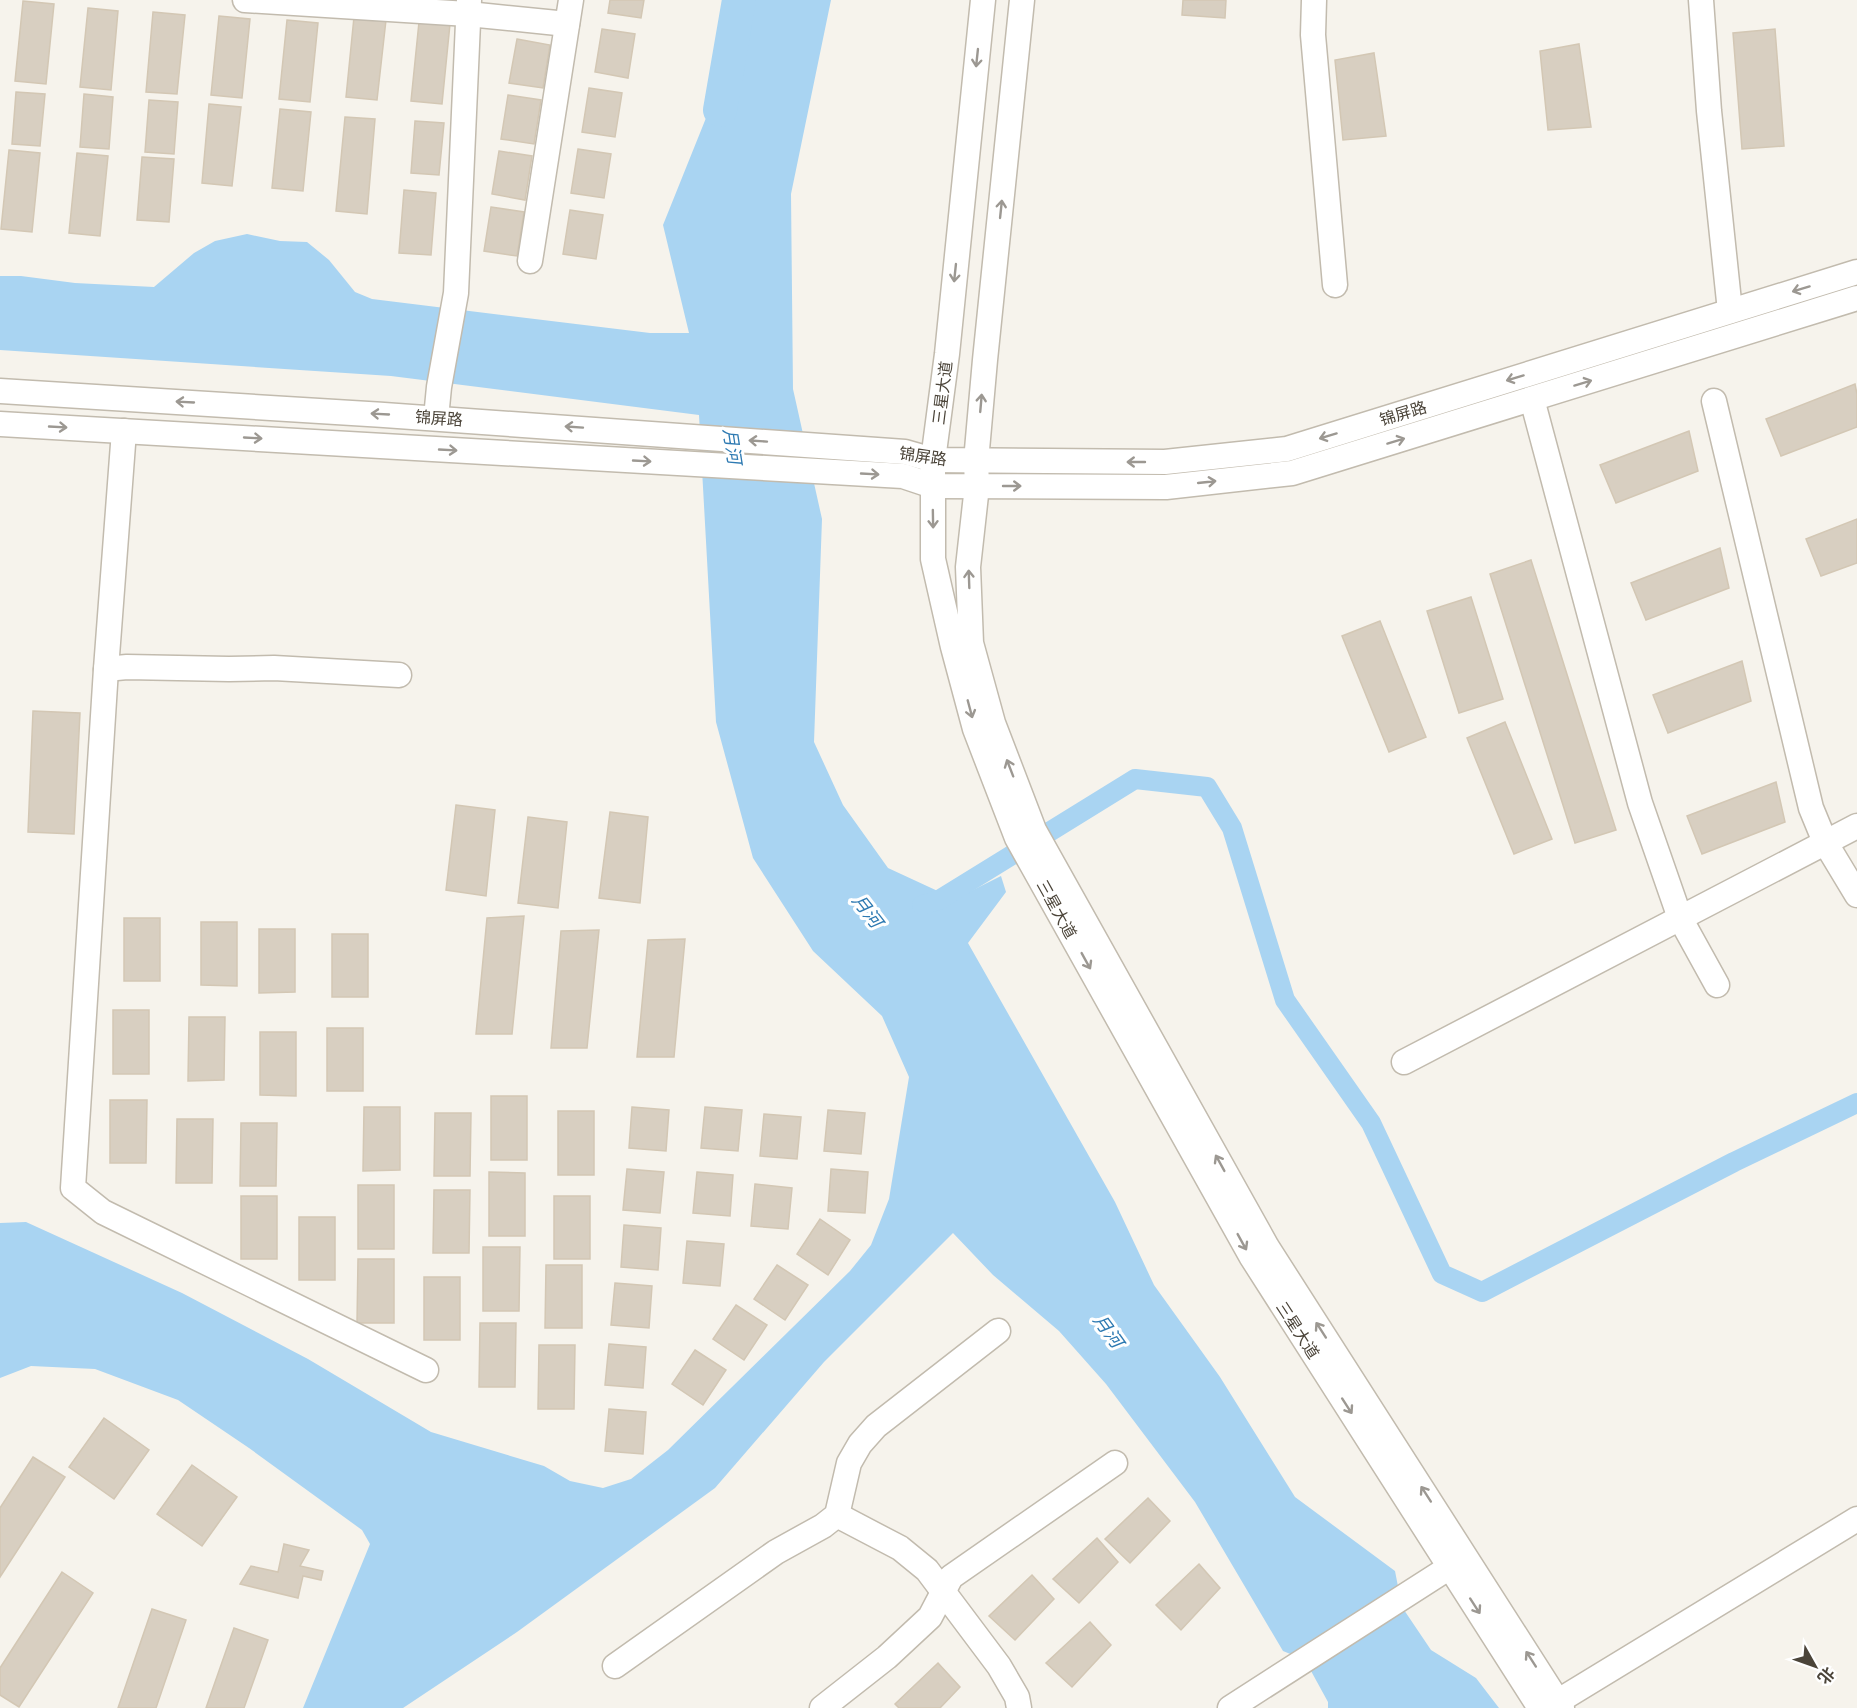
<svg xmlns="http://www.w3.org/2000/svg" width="1857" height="1708" viewBox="0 0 1857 1708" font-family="Signika,'Noto Sans SC',sans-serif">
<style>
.water{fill:#a9d4f2}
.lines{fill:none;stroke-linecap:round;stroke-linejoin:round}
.canal{stroke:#a9d4f2;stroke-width:20}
.river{stroke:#a9d4f2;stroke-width:34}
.building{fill:#d8cfc1;stroke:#d3c7b4;stroke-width:1.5}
.minor-casing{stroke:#c2bbae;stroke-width:27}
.minor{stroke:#fff;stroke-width:24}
.oneway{stroke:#9c9892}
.labels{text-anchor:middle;stroke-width:6;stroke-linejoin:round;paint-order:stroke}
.street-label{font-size:16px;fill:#4b4439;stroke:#fff}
.water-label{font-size:18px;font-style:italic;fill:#2e7ab2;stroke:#fff}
</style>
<rect width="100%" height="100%" fill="#f6f3ec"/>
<polygon class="water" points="731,0 831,0 791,194 793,389 822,519 814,742 843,805 888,868 955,899 1001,876 1006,892 968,943 1115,1202 1154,1285 1220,1377 1295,1497 1395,1571 1402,1607 1431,1650 1476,1678 1499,1708 1328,1708 1328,1702 1305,1660 1283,1651 1195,1502 1106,1384 1059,1331 993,1275 953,1233 824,1362 715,1488 517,1632 403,1708 303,1708 370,1544 362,1530 249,1448 178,1400 95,1369 31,1366 0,1378 0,1223 26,1222 182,1293 308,1359 431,1432 544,1466 570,1481 603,1488 631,1479 668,1450 850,1271 871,1245 889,1199 909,1077 882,1016 813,951 753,858 716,722 699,415 391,376 0,350 0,276 21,276 75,283 154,287 194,253 215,241 247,234 280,241 307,242 329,260 355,292 372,299 650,333 689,333 663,225 747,16"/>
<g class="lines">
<polyline class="canal" points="922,905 939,900 1135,779 1207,787 1232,828 1285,1000 1371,1123 1442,1274 1482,1292 1734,1162 1857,1103"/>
<polyline class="river" points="720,110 739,0"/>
</g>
<g class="building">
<polygon points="610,0 644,0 641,18 608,13"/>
<polygon points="1183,0 1226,0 1225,18 1182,15"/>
<polygon points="23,1 54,4 46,84 15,81"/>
<polygon points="88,8 118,11 111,90 80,87"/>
<polygon points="153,12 185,15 177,94 146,92"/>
<polygon points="219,16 250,19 242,98 211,95"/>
<polygon points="354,17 386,20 377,100 346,97"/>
<polygon points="287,20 318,23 310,102 279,99"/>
<polygon points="419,22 450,24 442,104 411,101"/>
<polygon points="602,29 635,34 628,78 595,72"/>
<polygon points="1775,29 1784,146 1742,149 1733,33"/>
<polygon points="517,39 550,45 543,88 509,83"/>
<polygon points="1579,44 1591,127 1548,130 1540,51"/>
<polygon points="1374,53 1386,136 1343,140 1335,60"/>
<polygon points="589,88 622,93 615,137 582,132"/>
<polygon points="16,92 45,94 40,146 12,144"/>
<polygon points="84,94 113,97 109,149 80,147"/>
<polygon points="508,95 541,100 534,144 501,139"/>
<polygon points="149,100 178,102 174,154 145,152"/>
<polygon points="209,104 241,107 232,186 202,183"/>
<polygon points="280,109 311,112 303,191 272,188"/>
<polygon points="345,117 375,119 367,214 336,211"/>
<polygon points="415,121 444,123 439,175 411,173"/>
<polygon points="578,149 611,154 604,198 571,193"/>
<polygon points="9,150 40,153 32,232 1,229"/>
<polygon points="499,151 532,156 525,200 492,194"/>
<polygon points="77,153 108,156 100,236 69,233"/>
<polygon points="142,157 174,159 169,222 137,220"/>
<polygon points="404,190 436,193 431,255 399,253"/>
<polygon points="491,207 524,212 517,256 484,251"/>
<polygon points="570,210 603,215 596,259 563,254"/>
<polygon points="1855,384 1857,394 1857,427 1781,456 1766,419"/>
<polygon points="1689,431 1698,471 1616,503 1600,465"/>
<polygon points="1857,519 1857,563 1821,576 1806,539"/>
<polygon points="1720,548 1729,588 1646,620 1631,583"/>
<polygon points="1531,560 1616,830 1575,843 1490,574"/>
<polygon points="1471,597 1503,699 1459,713 1427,611"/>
<polygon points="1380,621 1426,737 1389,752 1342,636"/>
<polygon points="1742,661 1751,701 1668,733 1653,695"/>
<polygon points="33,711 80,713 74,834 28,832"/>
<polygon points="1505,722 1552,839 1514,854 1467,738"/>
<polygon points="1776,782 1785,822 1702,854 1687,816"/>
<polygon points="456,805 495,810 486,896 446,890"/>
<polygon points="610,812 648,817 640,903 599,898"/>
<polygon points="528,817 567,822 558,908 518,903"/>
<polygon points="524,916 512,1034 476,1034 487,918"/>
<rect x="124" y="918" width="36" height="63"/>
<polygon points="201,922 237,922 237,986 201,985"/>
<polygon points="259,929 295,929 295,992 259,993"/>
<polygon points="599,930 587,1048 551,1048 561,931"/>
<rect x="332" y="934" width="36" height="63"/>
<polygon points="685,939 674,1057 637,1057 648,940"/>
<rect x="113" y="1010" width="36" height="64"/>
<polygon points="189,1017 225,1017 224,1080 188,1081"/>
<rect x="327" y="1028" width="36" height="63"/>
<polygon points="260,1032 296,1032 296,1096 260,1095"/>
<rect x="491" y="1096" width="36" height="64"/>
<polygon points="110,1100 147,1100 146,1163 110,1163"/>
<polygon points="364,1107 400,1107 400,1170 363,1171"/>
<polygon points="632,1107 669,1110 666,1151 629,1148"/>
<polygon points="705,1107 742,1110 738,1151 701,1148"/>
<polygon points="828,1110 865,1113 861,1154 824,1151"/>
<rect x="558" y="1111" width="36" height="64"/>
<polygon points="435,1113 471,1113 470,1176 434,1176"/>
<polygon points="764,1114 801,1117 797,1159 760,1156"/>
<polygon points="177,1119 213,1119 212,1183 176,1183"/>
<polygon points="241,1123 277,1123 276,1186 240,1186"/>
<polygon points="627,1169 664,1172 660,1213 623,1210"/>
<polygon points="831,1169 868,1172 865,1213 828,1211"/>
<polygon points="489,1172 525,1173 525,1236 489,1236"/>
<polygon points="697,1172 733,1175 730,1216 693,1213"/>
<polygon points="755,1184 792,1188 788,1229 751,1226"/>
<rect x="358" y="1185" width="36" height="64"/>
<polygon points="434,1190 470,1190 469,1253 433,1253"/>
<rect x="241" y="1196" width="36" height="63"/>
<rect x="554" y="1196" width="36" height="63"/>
<rect x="299" y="1217" width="36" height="63"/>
<polygon points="820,1219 850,1240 828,1275 797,1254"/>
<polygon points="624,1225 661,1228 658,1270 621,1267"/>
<polygon points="687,1241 724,1244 720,1286 683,1283"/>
<polygon points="483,1247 520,1247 519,1311 483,1311"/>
<polygon points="358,1259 394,1259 394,1323 357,1323"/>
<polygon points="546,1265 582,1265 582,1328 545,1328"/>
<polygon points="777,1265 808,1285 785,1320 754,1299"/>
<rect x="424" y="1277" width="36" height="63"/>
<polygon points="615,1283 652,1286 649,1328 611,1325"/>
<polygon points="736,1305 767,1325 744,1360 713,1339"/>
<polygon points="480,1323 516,1323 515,1387 479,1387"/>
<polygon points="609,1344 646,1347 643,1388 605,1385"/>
<polygon points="539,1345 575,1345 574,1409 538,1409"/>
<polygon points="695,1350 726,1370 703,1405 672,1384"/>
<polygon points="609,1409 646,1412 643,1454 605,1451"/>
<polygon points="104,1418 149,1450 114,1499 69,1467"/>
<polygon points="33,1457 65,1477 0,1577 0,1508"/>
<polygon points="192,1465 237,1497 202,1546 157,1514"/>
<polygon points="1148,1498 1170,1521 1130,1563 1105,1539"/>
<polygon points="1097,1538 1118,1562 1079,1603 1053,1579"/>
<polygon points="284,1544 309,1550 300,1566 323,1571 321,1580 303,1576 298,1598 240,1584 251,1566 278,1572"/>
<polygon points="1199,1564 1220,1588 1181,1630 1156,1605"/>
<polygon points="62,1572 93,1593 19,1707 0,1695 0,1668"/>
<polygon points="1032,1575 1054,1599 1015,1640 989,1616"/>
<polygon points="152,1609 186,1620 156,1708 118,1708"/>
<polygon points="1090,1622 1111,1645 1072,1687 1046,1663"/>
<polygon points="234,1628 268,1640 244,1708 206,1708"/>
<polygon points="938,1663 960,1687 940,1708 899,1708 895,1704"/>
</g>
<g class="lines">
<g class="minor-casing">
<g id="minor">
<polyline points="245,0 468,14 567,24"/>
<polyline points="983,0 947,354 933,460 933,559 953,647 975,729 1017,838 1251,1256 1540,1708"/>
<polyline points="1022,0 985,360 976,461 977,486 968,567 971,643 993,723 1034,830 1267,1247 1562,1708"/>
<polyline points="1314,0 1313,35 1335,285"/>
<polyline points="1701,0 1709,111 1730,311"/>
<polyline points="530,261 571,0"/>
<path d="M0,391C302,409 603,429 905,452L933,460L1165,462L1287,449L1857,272"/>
<polyline points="1532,399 1640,803 1680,918 1717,985"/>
<polyline points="1714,401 1811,808 1825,842 1857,895"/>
<polyline points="436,418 439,387 456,293 469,0"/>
<polyline points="0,424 903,476 933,486 1166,487 1292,473 1857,298"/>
<polyline points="124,431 106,669 73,1188 103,1212 426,1370"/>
<polyline points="106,669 127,667 229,669 274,668 399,675"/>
<polyline points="1404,1062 1857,826"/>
<polyline points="837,1515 900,1548 927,1570 999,1666 1017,1697 1019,1708"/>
<polyline points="615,1666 776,1552 823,1526 837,1515 849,1463 860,1444 876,1426 998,1331"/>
<polyline points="822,1708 887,1657 930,1617 951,1577 1115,1463"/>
<polyline points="1230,1708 1464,1558"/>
<polyline points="1547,1708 1857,1519"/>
</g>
</g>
<use href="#minor" class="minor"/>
</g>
<defs><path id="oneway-shaft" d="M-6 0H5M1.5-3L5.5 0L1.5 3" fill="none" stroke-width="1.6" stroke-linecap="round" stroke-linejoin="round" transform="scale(1.5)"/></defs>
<g class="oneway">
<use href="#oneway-shaft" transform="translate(977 58) rotate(96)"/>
<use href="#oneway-shaft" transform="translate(1001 209) rotate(-84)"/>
<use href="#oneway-shaft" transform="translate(955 273) rotate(96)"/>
<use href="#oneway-shaft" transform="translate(1801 289) rotate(163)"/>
<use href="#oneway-shaft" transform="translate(1515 378) rotate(163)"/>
<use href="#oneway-shaft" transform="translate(1583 383) rotate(-17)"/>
<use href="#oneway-shaft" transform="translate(185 402) rotate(-177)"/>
<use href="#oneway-shaft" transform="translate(981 403) rotate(-85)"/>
<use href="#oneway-shaft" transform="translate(380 414) rotate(-177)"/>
<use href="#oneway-shaft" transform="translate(58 427) rotate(3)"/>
<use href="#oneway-shaft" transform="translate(574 427) rotate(-176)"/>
<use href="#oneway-shaft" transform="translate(1328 436) rotate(163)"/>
<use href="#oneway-shaft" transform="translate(253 438) rotate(3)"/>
<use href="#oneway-shaft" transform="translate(758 441) rotate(-176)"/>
<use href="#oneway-shaft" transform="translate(1396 441) rotate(-17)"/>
<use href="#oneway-shaft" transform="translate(448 450) rotate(3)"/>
<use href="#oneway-shaft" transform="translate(642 461) rotate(3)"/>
<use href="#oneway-shaft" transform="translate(1136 462) rotate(-180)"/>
<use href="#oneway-shaft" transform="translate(870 474) rotate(3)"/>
<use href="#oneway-shaft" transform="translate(1207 482) rotate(-6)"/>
<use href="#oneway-shaft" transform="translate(1012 486)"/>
<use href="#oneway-shaft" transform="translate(933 519) rotate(89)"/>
<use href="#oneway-shaft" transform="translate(969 579) rotate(-92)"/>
<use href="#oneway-shaft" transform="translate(970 709) rotate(75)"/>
<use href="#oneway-shaft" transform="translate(1010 768) rotate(-111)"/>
<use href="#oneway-shaft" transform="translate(1086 961) rotate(61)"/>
<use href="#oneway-shaft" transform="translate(1220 1163) rotate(-119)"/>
<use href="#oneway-shaft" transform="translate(1242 1242) rotate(61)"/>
<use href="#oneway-shaft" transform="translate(1321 1330) rotate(-123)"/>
<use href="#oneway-shaft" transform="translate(1347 1406) rotate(57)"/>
<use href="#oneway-shaft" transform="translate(1426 1494) rotate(-123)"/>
<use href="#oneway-shaft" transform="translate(1475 1606) rotate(57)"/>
<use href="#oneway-shaft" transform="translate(1531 1659) rotate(-123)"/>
</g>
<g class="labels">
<g class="street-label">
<text transform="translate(942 393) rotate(-83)" y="6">三星大道</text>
<text transform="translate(1403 413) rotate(-17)" y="6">锦屏路</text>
<text transform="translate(439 418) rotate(4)" y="6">锦屏路</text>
<text transform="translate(923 456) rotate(8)" y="6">锦屏路</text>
<text transform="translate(1057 909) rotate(61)" y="6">三星大道</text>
<text transform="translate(1298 1330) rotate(57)" y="6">三星大道</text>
</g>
<g class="water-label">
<text transform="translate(732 446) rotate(81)" y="6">月河</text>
<text transform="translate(867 911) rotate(52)" y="6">月河</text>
<text transform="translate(1108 1331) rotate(54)" y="6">月河</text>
</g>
</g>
<g transform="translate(1815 1666) rotate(130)" stroke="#ffffff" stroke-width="4.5" paint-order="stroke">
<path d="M0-4.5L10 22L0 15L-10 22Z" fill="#4b4439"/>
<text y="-9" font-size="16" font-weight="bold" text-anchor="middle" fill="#4b4439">北</text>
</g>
</svg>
